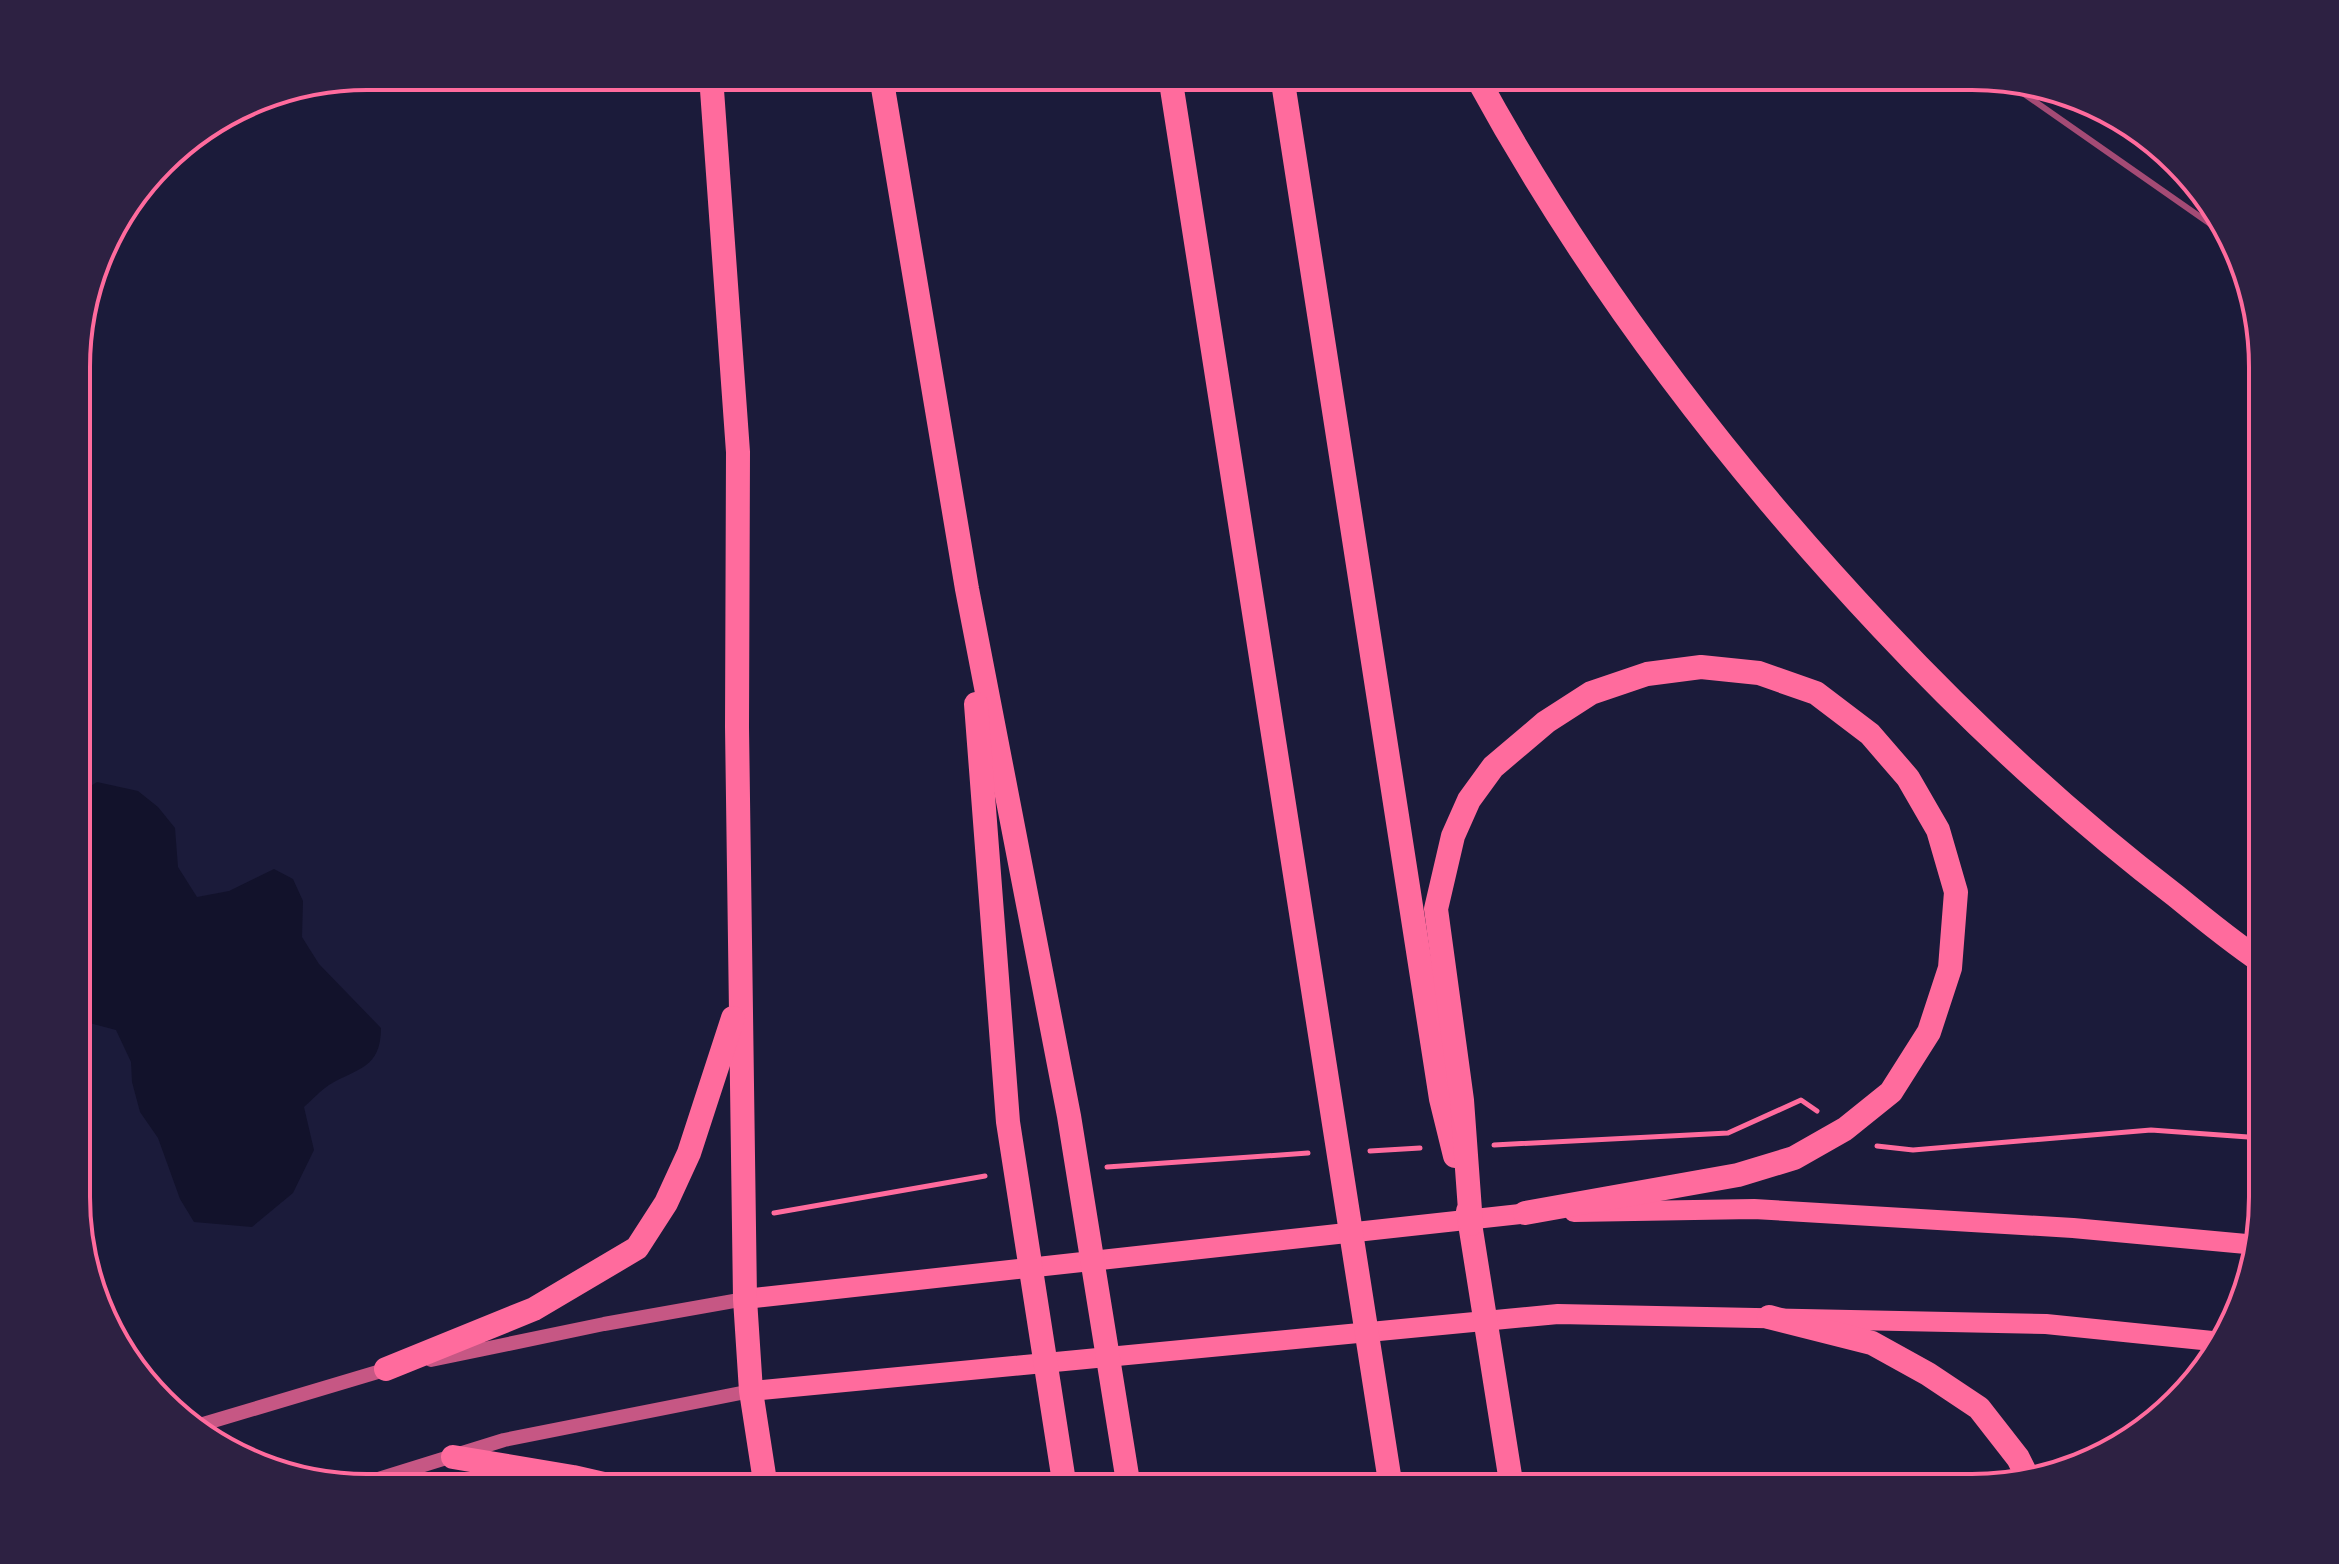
<svg xmlns="http://www.w3.org/2000/svg" width="2339" height="1564" viewBox="0 0 2339 1564" font-family="Manrope,sans-serif">
<style>
.water{fill:#12122b}
.lines{fill:none;stroke-linecap:round;stroke-linejoin:round}
.path{stroke:#ff6b9d;stroke-width:5}
.tertiary{stroke:#c65784;stroke-width:14}
.primary{stroke:#ff6b9d;stroke-width:20}
.motorway{stroke:#ff6b9d;stroke-width:24}
.rail{stroke:#a44b75;stroke-width:6}
.rim{fill:none;stroke:#ff6b9d;stroke-width:4}
</style>
<rect width="100%" height="100%" fill="#1b1b3a"/>
<path class="water" d="M97,782L138,791L158,807L175,828L178,867L197,897L229,891L274,869L293,879L303,901L302,937L319,964L381,1028C381,1069 357,1068 329,1085C320,1091 312,1100 304,1107L314,1150L293,1193L252,1227L194,1222L180,1199L158,1138L140,1112L132,1082L131,1062L116,1030L78,1020V794Z"/>
<g class="lines">
<g class="path">
<polyline points="1494,1145 1728,1133 1801,1100 1817,1111"/>
<polyline points="1877,1146 1913,1150 2151,1130 2262,1138"/>
<polyline points="1370,1151 1420,1148"/>
<polyline points="1107,1167 1308,1153"/>
<polyline points="774,1213 985,1176"/>
</g>
<g class="tertiary">
<polyline points="431,1360 604,1324 745,1299"/>
<polyline points="193,1427 391,1368"/>
<polyline points="356,1486 504,1440 751,1391"/>
</g>
<g class="primary">
<polyline points="1574,1212 1754,1209 2073,1228 2257,1245"/>
<polyline points="745,1299 1538,1212"/>
<polyline points="751,1391 1558,1314 2046,1324 2222,1342"/>
</g>
<g class="motorway">
<polyline points="711,76 738,452 737,727 745,1299 751,1391 766,1488"/>
<polyline points="881,76 967,589 1069,1116 1129,1488"/>
<polyline points="1170,76 1391,1488"/>
<polyline points="1282,76 1441,1099 1455,1156"/>
<path d="M1476,76C1586,278 1725,461 1882,628C1973,725 2070,815 2176,896C2204,919 2232,942 2262,962"/>
<polyline points="976,704 1008,1122 1065,1488"/>
<polyline points="1468,1211 1512,1488"/>
<polyline points="1471,1224 1462,1100 1436,909 1453,836 1469,800 1493,767 1546,722 1591,693 1647,674 1701,667 1759,673 1816,693 1870,734 1908,778 1938,830 1956,892 1950,968 1929,1032 1891,1092 1845,1129 1794,1158 1738,1175 1525,1213"/>
<polyline points="1769,1317 1872,1343 1928,1374 1979,1408 2018,1458 2027,1476"/>
<polyline points="386,1369 534,1309 637,1248 666,1203 689,1153 733,1018"/>
<polyline points="453,1457 573,1477 621,1488"/>
</g>
<g class="rail">
<polyline points="2007,82 2229,237"/>
<polyline points="2085,101 2155,148"/>
</g>
</g>
<path d="M0 0H2339V1564H0ZM367 90H1972A277 277 0 0 1 2249 367V1197A277 277 0 0 1 1972 1474H367A277 277 0 0 1 90 1197V367A277 277 0 0 1 367 90Z" fill="#2d2142" fill-rule="evenodd"/>
<path class="rim" d="M367 90H1972A277 277 0 0 1 2249 367V1197A277 277 0 0 1 1972 1474H367A277 277 0 0 1 90 1197V367A277 277 0 0 1 367 90Z"/>
</svg>
